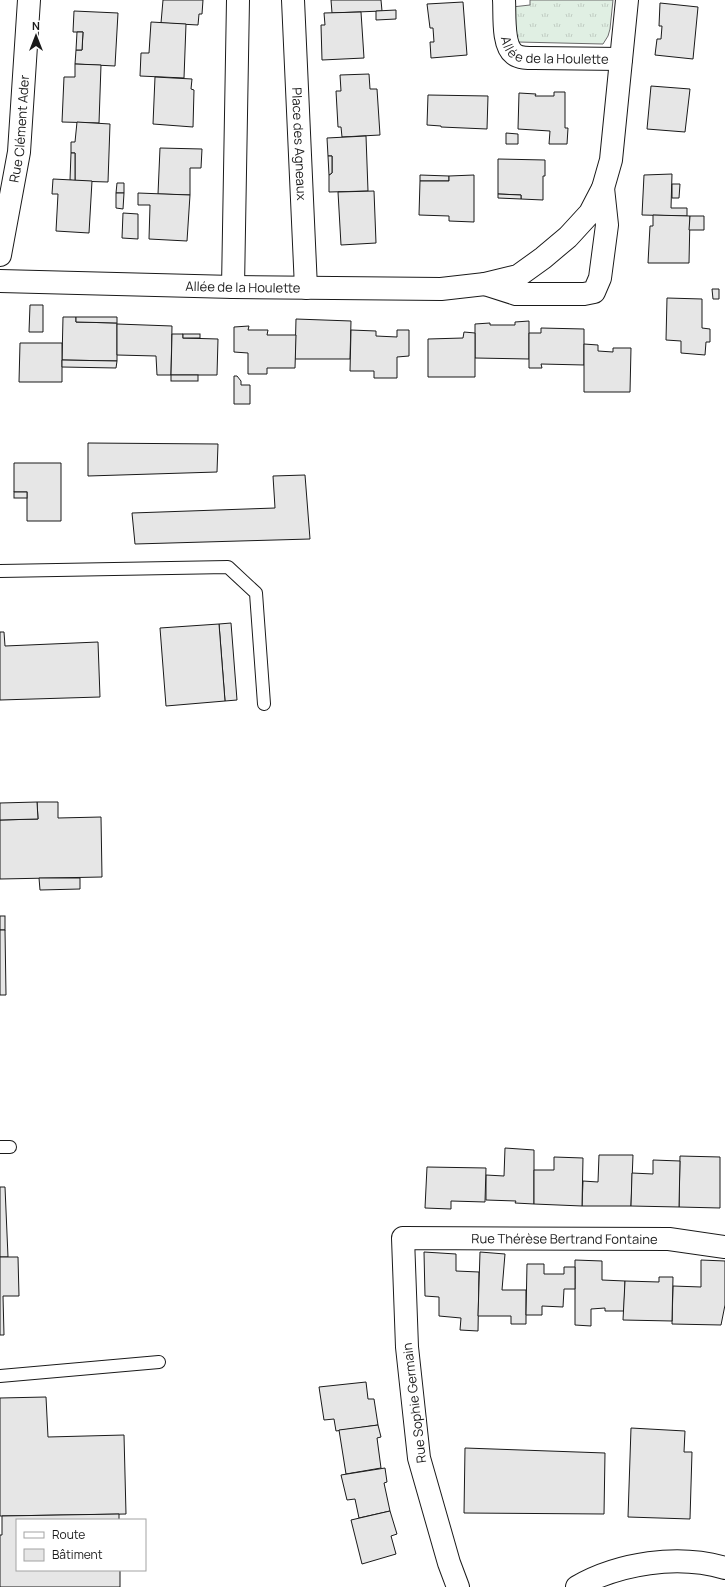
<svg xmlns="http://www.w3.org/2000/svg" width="725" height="1587" viewBox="0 0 725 1587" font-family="Manrope,sans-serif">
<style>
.grass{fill:url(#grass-tufts);stroke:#6a6a6a}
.building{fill:#e6e6e6;stroke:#1a1a1a}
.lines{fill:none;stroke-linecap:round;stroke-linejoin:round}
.service-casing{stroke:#1a1a1a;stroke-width:14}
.minor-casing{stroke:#1a1a1a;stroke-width:24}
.tertiary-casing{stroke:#1a1a1a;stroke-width:24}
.service{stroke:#fff;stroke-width:12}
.minor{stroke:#fff;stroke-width:22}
.tertiary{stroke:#fff;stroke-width:22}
.labels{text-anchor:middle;stroke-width:3;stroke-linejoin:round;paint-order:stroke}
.street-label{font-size:13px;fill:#1a1a1a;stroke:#fff}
</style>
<defs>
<pattern id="grass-tufts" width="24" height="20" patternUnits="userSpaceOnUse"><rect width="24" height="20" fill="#e0efe3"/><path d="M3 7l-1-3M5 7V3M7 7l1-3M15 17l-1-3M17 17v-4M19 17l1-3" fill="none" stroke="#c0ccc2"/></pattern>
</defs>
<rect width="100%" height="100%" fill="#fff"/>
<polygon class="grass" points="530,0 613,0 610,29 608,36 603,44 518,42 514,37 512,7 530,5"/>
<g class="building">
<polygon points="163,0 203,0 202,14 199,14 198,25 161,23"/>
<polygon points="331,0 381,0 382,11 332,13"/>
<polygon points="463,2 467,55 431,58 430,42 434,42 433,28 430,28 427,4"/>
<polygon points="660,3 698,7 693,59 655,55 657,39 661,39 662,26 659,26"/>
<polygon points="396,10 396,19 376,20 376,11"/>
<polygon points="74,11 118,13 115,66 75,64 76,50 82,50 83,32 73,32"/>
<polygon points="361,12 364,58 322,60 321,25 325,25 324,13"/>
<polygon points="151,22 186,24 184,78 140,76 141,53 149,53"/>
<polygon points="77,32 83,32 82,50 76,50"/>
<polygon points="75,64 101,65 99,123 62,122 64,77 75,77"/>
<polygon points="369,74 370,89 377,89 380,135 342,137 341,127 338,127 336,91 341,91 340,75"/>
<polygon points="155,77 192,79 191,89 194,90 193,127 153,124"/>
<polygon points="651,86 690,89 685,132 647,129"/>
<polygon points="554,92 565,92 565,128 568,128 567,144 549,144 550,131 518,129 519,93 536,94 535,96 554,96"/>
<polygon points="428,95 488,96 487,129 441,127 441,126 427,125"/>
<polygon points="77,122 110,124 108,182 75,181 75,153 71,153 71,142 75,142"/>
<polygon points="506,133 518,134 518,144 506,144"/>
<polygon points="366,136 368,191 329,192 329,175 332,173 332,156 328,156 327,138"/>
<polygon points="160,148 202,149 201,168 190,168 190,195 158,194"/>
<polygon points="71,153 75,153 75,181 70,180"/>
<polygon points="328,156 332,156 332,173 329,175"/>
<polygon points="498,159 545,160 545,176 543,176 543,200 521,199 521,195 498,194"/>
<polygon points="672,174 671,208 687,208 687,216 642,215 644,175"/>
<polygon points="420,175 449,176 449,181 420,181"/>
<polygon points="474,175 474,222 449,221 449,216 419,215 420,181 449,181 449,176"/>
<polygon points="53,179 92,181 89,233 56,231 58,194 52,194"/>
<polygon points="117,183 124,183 124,193 116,193"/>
<polygon points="672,184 680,184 679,198 672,198"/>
<polygon points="374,191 376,243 341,245 338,192"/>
<polygon points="116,193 124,193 123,209 116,208"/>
<polygon points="138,193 190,195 187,241 149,239 150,205 138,205"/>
<polygon points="498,194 521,195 521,199 498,198"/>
<polygon points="123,213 138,214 138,239 122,238"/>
<polygon points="653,215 690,216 689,263 648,263 650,226 653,226"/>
<polygon points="690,216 704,216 704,230 689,230"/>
<polygon points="712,289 719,289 719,299 713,299"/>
<polygon points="667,298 702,299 702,328 710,329 710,342 706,342 705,355 681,353 681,341 666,340"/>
<polygon points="30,305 43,305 43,332 29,332"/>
<polygon points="63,317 76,317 76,322 117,323 117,361 62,360"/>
<polygon points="76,317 117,317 117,323 76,322"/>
<polygon points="296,319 351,321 350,359 295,359"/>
<polygon points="529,321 529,359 475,358 475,324 490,323 490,325 515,325 515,322"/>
<polygon points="117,324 172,326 171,375 157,375 156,356 117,355"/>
<polygon points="249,326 248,330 268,330 267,335 296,335 295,368 267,368 267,374 248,374 248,353 234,352 234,327"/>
<polygon points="541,328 584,329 584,365 541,364 542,368 529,368 529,333 541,333"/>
<polygon points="351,330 376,331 376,336 397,337 397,330 409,330 409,356 397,357 397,378 374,378 374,371 350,371"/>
<polygon points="464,332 475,333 475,377 428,377 428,339 463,338"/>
<polygon points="172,334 183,334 183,338 218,339 217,375 171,375"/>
<rect x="183" y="334" width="17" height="4"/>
<polygon points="20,343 62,343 62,382 19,382"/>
<polygon points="584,344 598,345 598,351 613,352 613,348 631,348 630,392 584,392"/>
<polygon points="62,360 117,361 116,368 62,367"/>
<rect x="171" y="375" width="27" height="6"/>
<polygon points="234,376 237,376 241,381 241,385 250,385 250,404 234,404"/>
<polygon points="88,443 218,444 217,472 88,476"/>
<polygon points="14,463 61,463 61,521 27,521 27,492 14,492"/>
<polygon points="305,475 310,539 135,544 132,513 275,508 273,476"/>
<rect x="14" y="492" width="13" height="6"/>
<polygon points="231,623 237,700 225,701 219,624"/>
<polygon points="219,624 225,701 166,706 160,628"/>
<polygon points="0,632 4,632 5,646 98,642 100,697 0,700"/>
<polygon points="37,802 58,802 58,818 101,817 102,877 0,879 0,820 38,819"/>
<polygon points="37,802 38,819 0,820 0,803"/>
<polygon points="39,878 80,878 80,889 40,890"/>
<rect x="0" y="916" width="5" height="14"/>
<polygon points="0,930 5,930 6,995 0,995"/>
<polygon points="505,1148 534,1150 534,1204 515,1203 516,1201 486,1200 486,1175 504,1176"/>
<polygon points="599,1155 633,1155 631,1206 582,1206 583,1181 598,1182"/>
<polygon points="680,1156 720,1157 720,1208 679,1207"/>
<polygon points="554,1157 583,1158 582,1206 534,1204 534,1170 554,1170"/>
<polygon points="653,1160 680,1161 679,1207 631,1206 632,1173 653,1174"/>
<polygon points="427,1167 486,1168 485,1202 451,1201 451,1209 425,1208"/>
<polygon points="0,1187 5,1187 8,1257 0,1257"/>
<polygon points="424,1252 456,1254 456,1271 479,1272 478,1331 460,1330 461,1318 439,1316 439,1297 425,1296"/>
<polygon points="480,1252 505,1254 502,1290 526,1290 526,1324 511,1324 511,1316 478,1316"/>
<polygon points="0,1257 18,1257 19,1296 3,1296 4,1335 0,1335"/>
<polygon points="575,1260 602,1261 602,1280 625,1281 624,1311 605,1311 605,1308 591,1309 591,1326 575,1325"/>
<polygon points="701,1260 725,1261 725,1305 721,1325 672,1324 673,1286 701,1287"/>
<polygon points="527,1264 544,1264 544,1274 564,1274 564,1267 575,1267 575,1289 564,1289 563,1307 542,1306 542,1315 526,1315"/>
<polygon points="659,1277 673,1277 672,1321 623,1320 625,1281 659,1282"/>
<polygon points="366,1382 368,1399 374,1399 378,1425 336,1431 334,1419 324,1420 319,1387"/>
<polygon points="46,1397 48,1437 124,1435 126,1514 0,1516 0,1398"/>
<polygon points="378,1425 381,1437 377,1438 381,1468 346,1474 339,1430"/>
<polygon points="631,1428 685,1431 684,1452 692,1452 690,1519 628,1517"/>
<polygon points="465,1448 605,1453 604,1514 464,1513"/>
<polygon points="385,1468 387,1482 384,1483 390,1511 359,1518 355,1499 347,1500 341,1475"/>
<polygon points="390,1511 397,1534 391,1536 396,1554 362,1564 351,1520"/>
<polygon points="119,1514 119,1520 17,1520 17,1570 120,1570 120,1587 0,1587 0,1535 2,1535 2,1516"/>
</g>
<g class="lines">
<g class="service-casing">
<g id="service">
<polyline points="0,571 228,567 256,593 264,704"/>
<polyline points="0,1147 10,1147"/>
<polyline points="0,1376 159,1362"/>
</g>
</g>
<g class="minor-casing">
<g id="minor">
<path id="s1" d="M293,0L306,288"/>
<path id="s2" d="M504,0C505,14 502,45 514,54C519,58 528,58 535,58L621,59"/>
<path id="s3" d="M0,281L233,287L441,289L485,284L518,276L543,258L568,237L590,213L603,188L611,160L627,0"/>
<polyline points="485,284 516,294 584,294 594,292 600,278 607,225 603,188"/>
<polyline points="233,287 238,0"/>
<path id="s4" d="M458,1587L449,1563L419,1458L407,1347L403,1238L669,1239L725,1247"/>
<path d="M577,1587C619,1563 678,1554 725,1568"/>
</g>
</g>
<g class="tertiary-casing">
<g id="tertiary">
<path id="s5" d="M0,255L19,152L29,0"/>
</g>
</g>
<use href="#service" class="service"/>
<use href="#minor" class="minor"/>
<use href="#tertiary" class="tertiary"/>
</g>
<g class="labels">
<g class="street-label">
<text dy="5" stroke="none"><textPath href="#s2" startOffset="94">Allée de la Houlette</textPath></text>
<text dy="5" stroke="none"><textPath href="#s5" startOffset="128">Rue Clément Ader</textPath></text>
<text dy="5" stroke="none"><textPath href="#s1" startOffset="144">Place des Agneaux</textPath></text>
<text dy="5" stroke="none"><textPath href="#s3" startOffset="243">Allée de la Houlette</textPath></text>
<text dy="5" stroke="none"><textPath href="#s4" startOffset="517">Rue Thérèse Bertrand Fontaine</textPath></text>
<text transform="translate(414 1403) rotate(-97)" y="5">Rue Sophie Germain</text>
</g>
</g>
<rect x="16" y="1519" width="130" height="52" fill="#ffffff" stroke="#a3a3a3"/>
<rect x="24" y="1532" width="20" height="6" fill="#ffffff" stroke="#a3a3a3"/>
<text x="52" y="1539" font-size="12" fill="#1a1a1a">Route</text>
<rect x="24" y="1549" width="20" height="12" fill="#e6e6e6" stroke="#a3a3a3"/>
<text x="52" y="1559" font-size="12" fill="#1a1a1a">Bâtiment</text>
<g transform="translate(36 36)" stroke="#ffffff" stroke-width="3" paint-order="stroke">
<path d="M0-3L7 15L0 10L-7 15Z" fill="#1a1a1a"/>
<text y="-6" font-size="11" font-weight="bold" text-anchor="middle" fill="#1a1a1a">N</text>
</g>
</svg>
